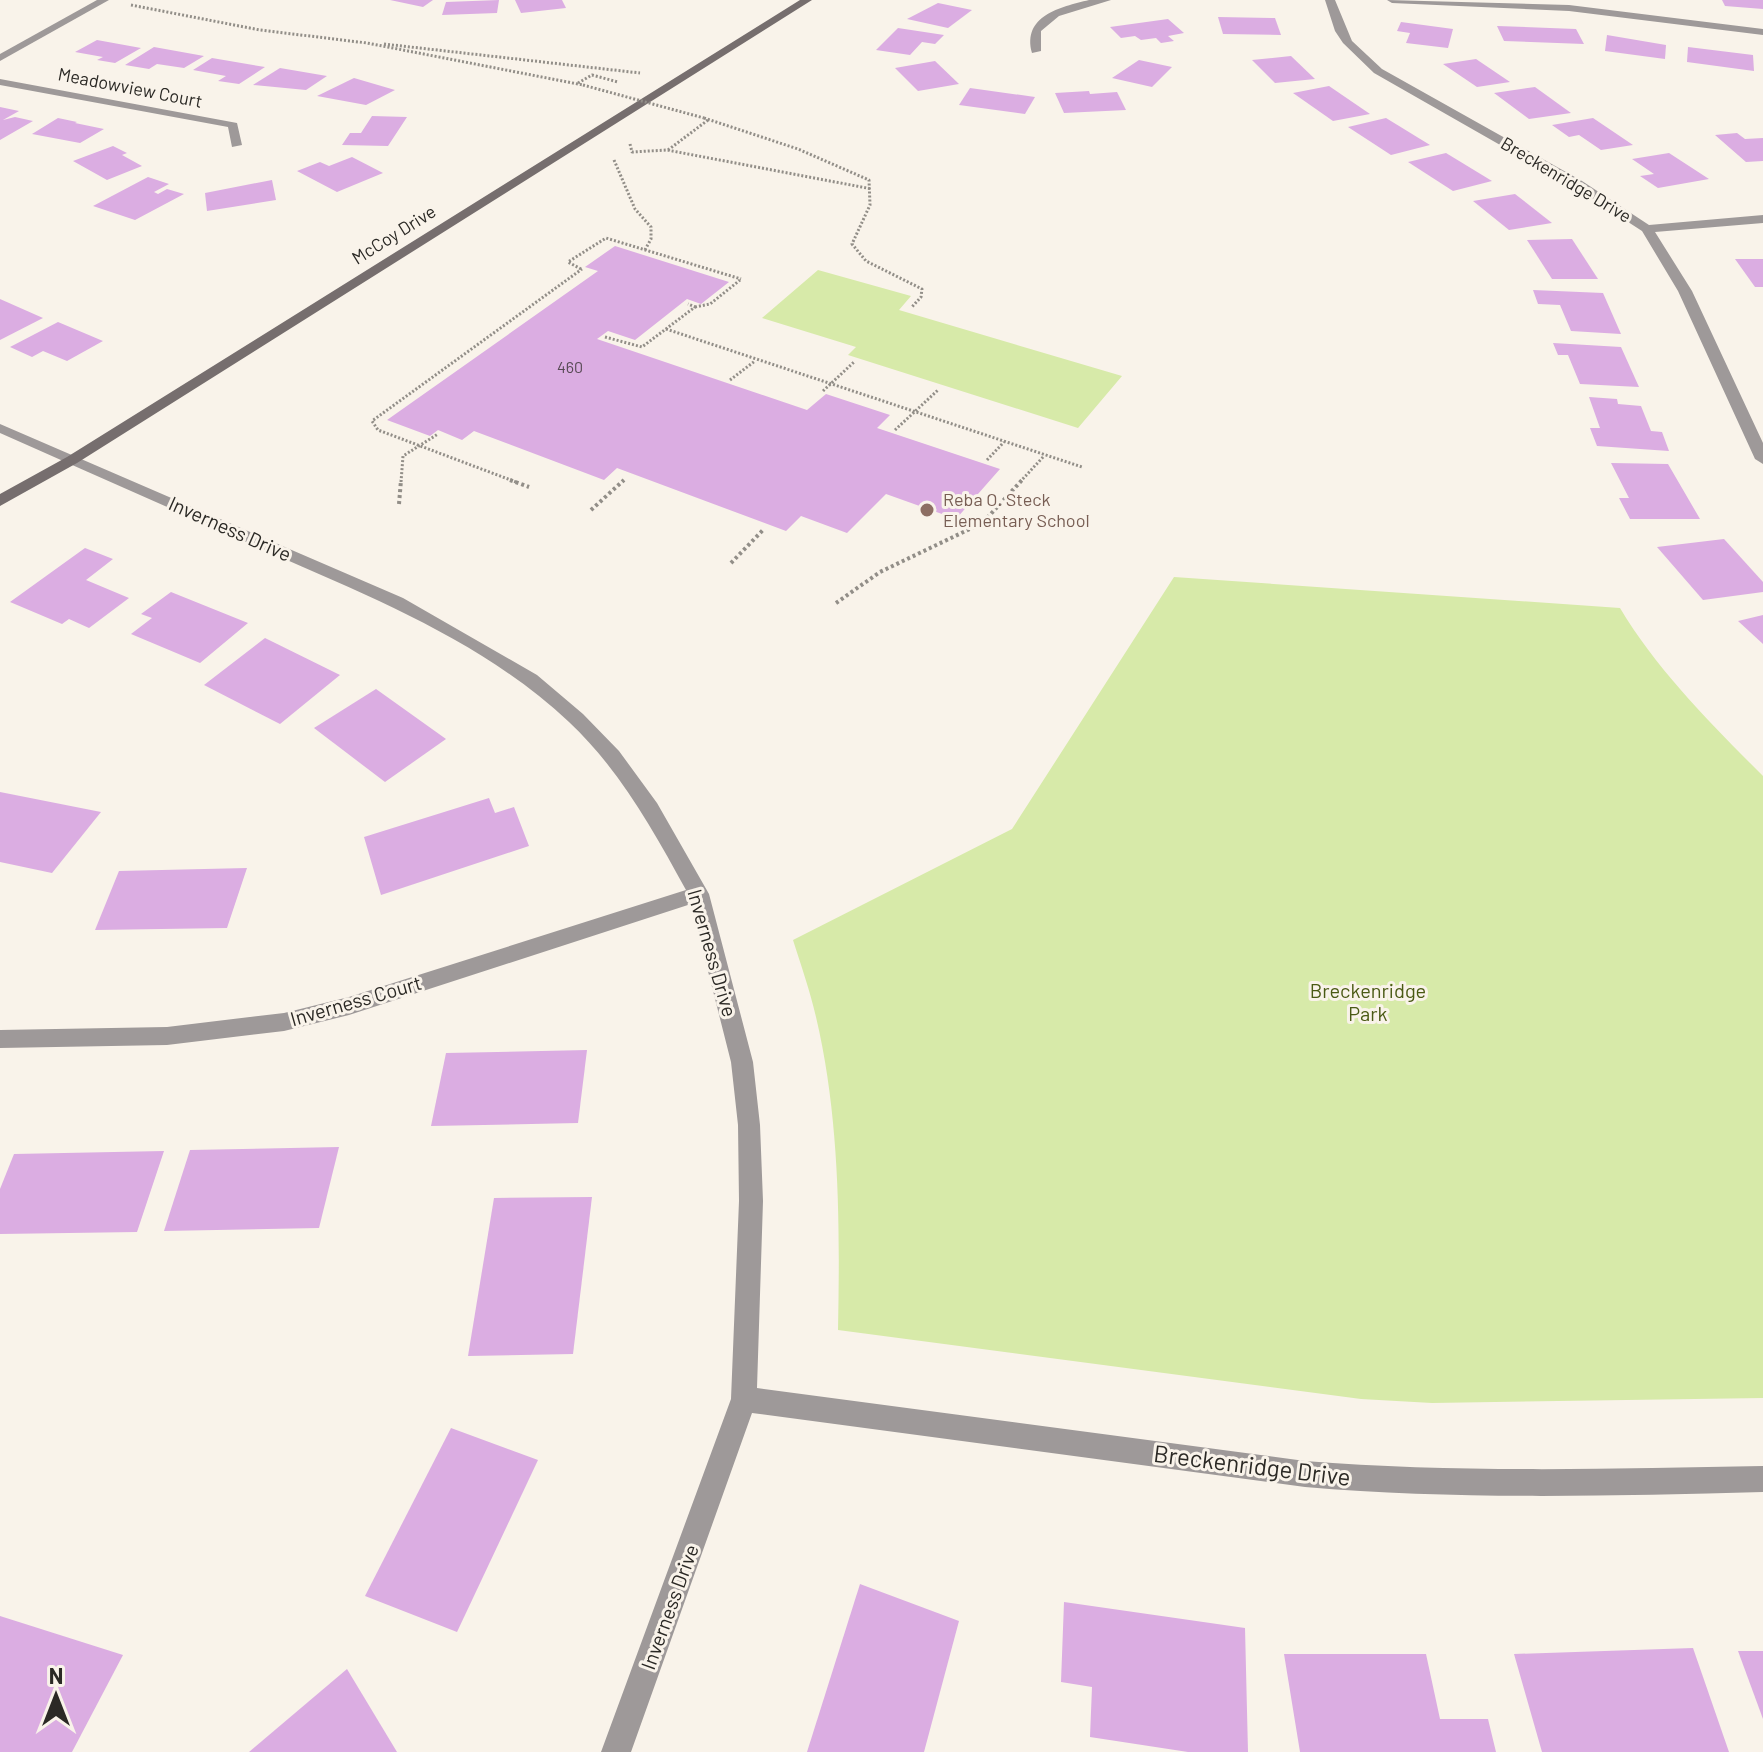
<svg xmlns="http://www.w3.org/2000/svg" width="1763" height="1752" viewBox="0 0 1763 1752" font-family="Barlow,sans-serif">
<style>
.green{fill:#d7eaa9}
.building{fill:#dbade2}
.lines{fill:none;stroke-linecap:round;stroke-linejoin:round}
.path-far1{stroke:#928e88;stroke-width:3;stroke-dasharray:2 2;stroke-linecap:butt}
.path{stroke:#928e88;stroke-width:4;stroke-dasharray:3 3;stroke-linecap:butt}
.street{fill:#9e9999;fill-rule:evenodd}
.secondary{fill:#766e6e;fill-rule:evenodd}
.path-bridge{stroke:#928e88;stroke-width:3;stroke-dasharray:2 2;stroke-linecap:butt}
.education-dot{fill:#8d6e63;stroke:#f9f3ea;stroke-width:3}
.labels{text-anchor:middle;stroke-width:6;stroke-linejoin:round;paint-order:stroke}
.number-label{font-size:16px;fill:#574a54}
.far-street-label{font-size:18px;fill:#2b2925;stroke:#f9f3ea}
.far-education-label{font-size:18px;fill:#785e54;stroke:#f9f3ea;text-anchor:start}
.street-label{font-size:20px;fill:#2b2925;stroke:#f9f3ea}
.park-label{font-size:20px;fill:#4a5a14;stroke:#f9f3ea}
.near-street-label{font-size:24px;fill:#2b2925;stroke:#f9f3ea}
</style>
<rect width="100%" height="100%" fill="#f9f3ea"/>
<g class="green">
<polygon points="818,270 911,296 899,310 1122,376 1078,428 848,355 856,347 762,318"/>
<path d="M1174,577L1620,608C1657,670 1712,725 1763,776V1398L1432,1403L1361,1399L838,1330C840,1226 840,1119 816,1017C810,991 801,965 793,940L1012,829Z"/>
</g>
<g class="building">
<polygon points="390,0 433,0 423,7"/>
<polygon points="499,0 497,13 442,15 446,2"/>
<polygon points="515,0 562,0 566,8 521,13"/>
<polygon points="1722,0 1763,0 1763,9 1725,6"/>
<polygon points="938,3 972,10 948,28 907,19"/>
<polygon points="1218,17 1275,18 1281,35 1223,34"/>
<polygon points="1168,19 1184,33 1168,36 1174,41 1161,43 1156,38 1141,40 1135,36 1121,38 1110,27"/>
<polygon points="1401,22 1453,29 1448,48 1406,43 1410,33 1397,31"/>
<polygon points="1497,26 1576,29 1584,44 1504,41"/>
<polygon points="898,28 944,35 935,44 922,42 910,55 876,50"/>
<polygon points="1607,35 1666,45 1665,59 1605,51"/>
<polygon points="97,40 141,48 115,63 97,60 103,57 75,52"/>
<polygon points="154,47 204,56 184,68 157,64 149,69 125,65"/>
<polygon points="1688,47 1753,55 1754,71 1687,62"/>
<polygon points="1291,56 1315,79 1275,83 1252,60"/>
<polygon points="212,58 265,67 239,84 218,81 226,76 193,70"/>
<polygon points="1476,59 1510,82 1477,87 1443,64"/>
<polygon points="1139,60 1172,67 1152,87 1112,78"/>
<polygon points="935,61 959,84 918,91 895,68"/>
<polygon points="280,68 327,76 306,90 253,85"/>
<polygon points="354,78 395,90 366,105 317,96"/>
<polygon points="1329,86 1370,114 1333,121 1293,93"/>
<polygon points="1535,87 1571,113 1529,119 1494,93"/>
<polygon points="970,88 1035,97 1025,114 959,105"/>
<polygon points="1089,91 1090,94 1117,92 1126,110 1064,113 1055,93"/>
<polygon points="0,107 19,111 3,120 15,117 33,121 0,140"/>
<polygon points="372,116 407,117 388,146 342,145 350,133 361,133"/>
<polygon points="58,118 77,122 75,123 104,129 80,143 32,134"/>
<polygon points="1386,118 1430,145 1391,155 1348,127"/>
<polygon points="1593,118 1633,145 1601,150 1579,135 1569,137 1552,125"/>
<polygon points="1737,133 1745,139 1763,138 1763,161 1746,162 1715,135"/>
<polygon points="113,146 127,153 122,155 142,166 107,180 73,161"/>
<polygon points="1446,153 1492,181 1453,191 1408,162"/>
<polygon points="1669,153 1709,179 1658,188 1640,176 1654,174 1632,159"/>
<polygon points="352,157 383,173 337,192 297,171 320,162 329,166"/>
<polygon points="148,177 169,184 154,192 158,194 167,189 184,194 135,220 93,206"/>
<polygon points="272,180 276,200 207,211 205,193"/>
<polygon points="1515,194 1552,223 1509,230 1473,201"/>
<polygon points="1572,239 1598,279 1552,279 1527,240"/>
<polygon points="615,246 729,282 701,304 687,299 635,340 608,331 597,339 807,410 826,394 890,415 877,428 1000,469 956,519 886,494 847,533 801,516 786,531 617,468 604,480 474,431 462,440 438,430 430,436 387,420 598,271 585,267"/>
<polygon points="1735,259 1763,259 1763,287 1755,287"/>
<polygon points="1533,290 1603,293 1621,334 1571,331 1560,305 1538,304"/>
<polygon points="0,299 43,318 0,340"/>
<polygon points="58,322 103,341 67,361 43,351 32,357 10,347"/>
<polygon points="1553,343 1621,347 1639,387 1580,384 1568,355 1558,355"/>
<polygon points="1589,397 1617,399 1618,404 1641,406 1651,431 1662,432 1669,451 1597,446 1590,428 1600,428"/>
<polygon points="1611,463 1668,464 1700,519 1630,519 1619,498 1629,498"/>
<polygon points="1724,539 1763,582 1763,592 1703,600 1657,547"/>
<polygon points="85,548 113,559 86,580 129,598 89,628 69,619 62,624 10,602"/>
<polygon points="171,592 248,623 200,663 131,634 152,618 141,614"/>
<polygon points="1763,615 1763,644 1738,621"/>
<polygon points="265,638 340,675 280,724 204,685"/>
<polygon points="376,689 446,739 385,782 314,728"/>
<polygon points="0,792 101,812 52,873 0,862"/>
<polygon points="489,798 495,813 514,807 529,846 381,895 364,837"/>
<polygon points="247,868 227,928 95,930 119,871"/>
<polygon points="587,1050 578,1123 431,1126 446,1053"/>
<polygon points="339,1147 319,1228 164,1231 190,1150"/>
<polygon points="164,1151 137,1232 0,1234 0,1189 14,1154"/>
<polygon points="592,1197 573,1354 468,1356 494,1198"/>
<polygon points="451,1428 538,1460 457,1632 365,1596"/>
<polygon points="860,1584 959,1621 924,1752 807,1752"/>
<polygon points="1064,1602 1245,1628 1248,1752 1188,1752 1090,1737 1092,1687 1061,1682"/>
<polygon points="0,1616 123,1655 72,1752 0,1752"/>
<polygon points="1693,1648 1729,1752 1542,1752 1514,1654"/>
<polygon points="1738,1651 1763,1651 1763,1719"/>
<polygon points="1284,1654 1426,1654 1440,1719 1488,1719 1496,1752 1300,1752"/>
<polygon points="347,1669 397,1752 249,1752"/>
</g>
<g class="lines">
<g class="path-far1">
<polyline points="131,5 260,30 367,43 583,85"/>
<polyline points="384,44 640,73"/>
<polyline points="578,83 592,75 618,82"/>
<polyline points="704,118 798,149 869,180 870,205 852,244 866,261 922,289 921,297 912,307"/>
<polyline points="630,144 632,152 667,150 872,189"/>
<polyline points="668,150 708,120"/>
<polyline points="614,160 635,209 651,227 651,239 645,250"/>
<polyline points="581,269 568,262 606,238 741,279"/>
<polyline points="695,307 710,304 740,280"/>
<polyline points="666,329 1082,467"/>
<polyline points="605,337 642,347 695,307 688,304"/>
<polyline points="730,380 755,361"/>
<polyline points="823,391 854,362"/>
<polyline points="895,430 938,390"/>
<polyline points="987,460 1004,442"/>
<polyline points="401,482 403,456 438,434"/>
<polyline points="516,482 378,430 372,421 582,269"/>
<polyline points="1020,482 1044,456"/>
</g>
<g class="path">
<polyline points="510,480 529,487"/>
<polyline points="399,504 401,480"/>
<polyline points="591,510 624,480"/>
<polyline points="731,563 764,529"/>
<polyline points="836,603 880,572 974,527 988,517 1022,480"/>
</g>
<g class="street">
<polygon points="97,0 109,0 0,61 0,54"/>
<path d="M1089,0H1111L1059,16L1041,31V51L1032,53C1022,16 1060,7 1089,0Z"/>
<polygon points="1325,0 1335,0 1352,41 1382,69 1582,181 1649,225 1763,215 1763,223 1655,232 1692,291 1763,443 1763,464 1755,459 1678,291 1642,231 1574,187 1374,73 1343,43 1335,31"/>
<polygon points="1387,0 1569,5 1763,29 1763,35 1569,11 1392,3"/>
<polygon points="0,79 237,123 242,145 232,147 228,127 0,85"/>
<path d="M0,424L403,598L537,675L583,714L619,751L657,803L709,894L753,1062L760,1125L763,1201L757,1388L1305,1461C1458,1473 1610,1469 1763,1466V1492C1610,1496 1458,1500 1305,1487L752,1413L631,1752H601L731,1399L739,1201L738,1125L731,1062L691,904L349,1015L284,1031L167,1045L0,1048V1030L167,1027L284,1013L349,997L686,890C653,830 620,770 569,722C485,643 376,599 271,553C181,513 90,473 0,433Z"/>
</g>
<polygon class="secondary" points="800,0 812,0 77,463 0,506 0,494 67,457"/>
<polyline class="path-bridge" points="583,85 704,118"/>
</g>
<circle class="education-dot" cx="927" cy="510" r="8"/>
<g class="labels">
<g class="number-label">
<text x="570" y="373">460</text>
</g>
<g class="far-street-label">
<text transform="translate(130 88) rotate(11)" y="6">Meadowview Court</text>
<text transform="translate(1566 180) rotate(31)" y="6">Breckenridge Drive</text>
<text transform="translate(394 235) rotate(-32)" y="6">McCoy Drive</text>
</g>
<g class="far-education-label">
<text x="943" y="506">Reba O. Steck<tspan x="943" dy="21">Elementary School</tspan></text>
</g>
<g class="street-label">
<text transform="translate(230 529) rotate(24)" y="7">Inverness Drive</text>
<text transform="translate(712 953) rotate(74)" y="7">Inverness Drive</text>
<text transform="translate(356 1001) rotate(-16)" y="7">Inverness Court</text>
<text transform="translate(670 1607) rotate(-70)" y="7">Inverness Drive</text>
</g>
<g class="park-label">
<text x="1368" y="998">Breckenridge<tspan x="1368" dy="23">Park</tspan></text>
</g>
<g class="near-street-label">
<text transform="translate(1252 1466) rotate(7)" y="8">Breckenridge Drive</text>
</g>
</g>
<g transform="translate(56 1696)" stroke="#f9f3ea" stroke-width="6" paint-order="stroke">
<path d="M0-6L14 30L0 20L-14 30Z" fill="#2b2925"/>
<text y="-12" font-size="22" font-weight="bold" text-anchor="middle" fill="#2b2925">N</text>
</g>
</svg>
